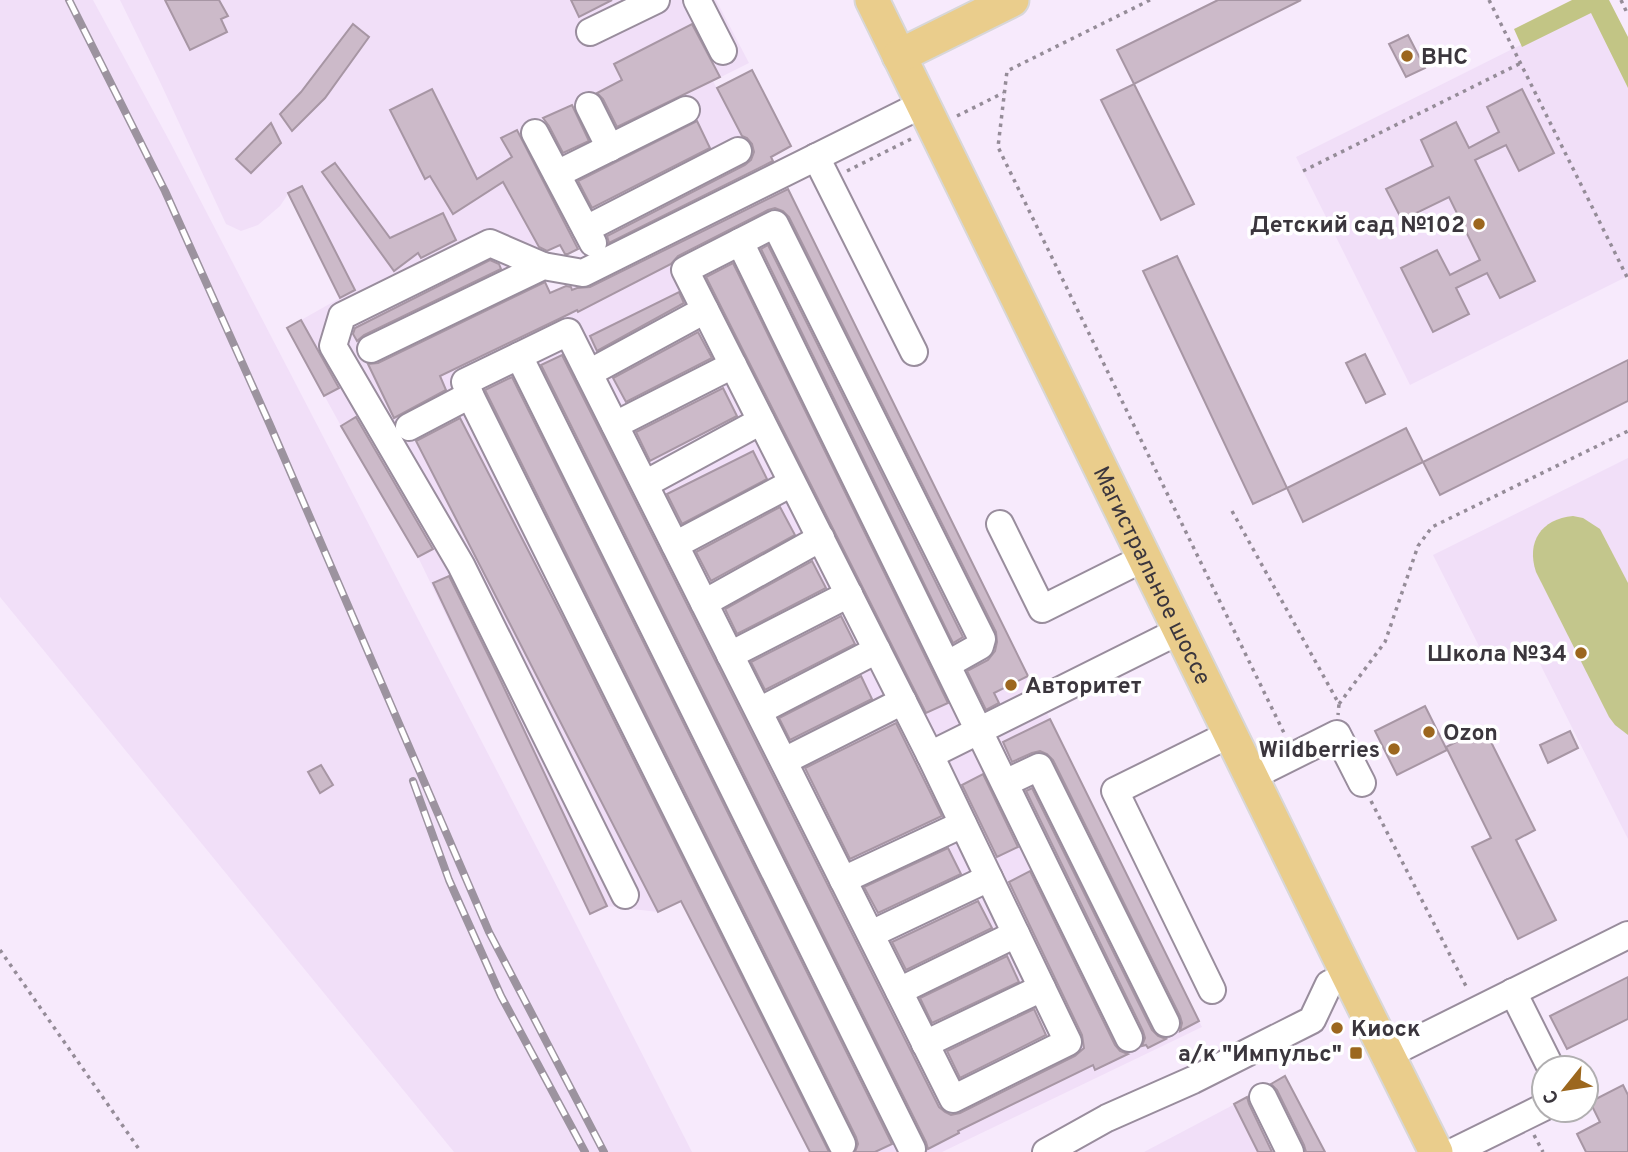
<svg xmlns="http://www.w3.org/2000/svg" width="1628" height="1152" viewBox="0 0 1628 1152" font-family="Overpass,sans-serif">
<style>
.built{fill:#f1dff8}
.green{fill:#c3c68c}
.forest{fill:#c2c585}
.building{fill:#ccbac9;stroke:#a796a4;stroke-width:2}
.lines{fill:none;stroke-linecap:round;stroke-linejoin:round}
.minor-casing{stroke:#998d9d;stroke-width:30}
.major-casing{stroke:#d8d7d8;stroke-width:37}
.path{stroke:#958c98;stroke-width:3.5;stroke-dasharray:3.5 5;stroke-linecap:butt}
.minor{stroke:#fff;stroke-width:26}
.major{stroke:#eacd8c;stroke-width:33}
.rail-casing{stroke:#9c939f;stroke-width:8}
.rail{stroke:#fff;stroke-width:5;stroke-dasharray:16;stroke-linecap:butt}
.poi-dot{fill:#9c671e;stroke:#fff;stroke-width:2.5}
.labels{text-anchor:middle;stroke-width:7;stroke-linejoin:round;paint-order:stroke}
.poi-label{font-size:23px;font-weight:bold;fill:#3b363d;stroke:#fff;text-anchor:start}
.street-label{font-size:23px;fill:#3b363d;stroke:#fff}
</style>
<rect width="100%" height="100%" fill="#f7eafc"/>
<g class="built">
<polygon points="0,0 93,0 170,142 549,871 692,1152 454,1152 0,597"/>
<polygon points="120,0 716,0 749,63 713,81 760,171 610,248 603,236 566,255 560,245 542,253 543,278 551,293 569,284 592,280 783,179 1202,1027 942,1152 810,1152 681,901 658,912 607,906 590,914 418,557 341,426 287,328 340,298 288,194 280,206 258,225 241,231 226,224 161,84"/>
<polygon points="1605,3 1628,50 1628,276 1410,385 1296,157"/>
<polygon points="1628,458 1628,839 1528,640 1486,660 1433,555"/>
<polygon points="1285,1076 1325,1152 1144,1152 1252,1095"/>
</g>
<path class="green" d="M1573,516L1583,518L1600,529L1628,583V735L1615,725L1609,717L1536,572C1526,542 1541,519 1573,516Z"/>
<polygon class="forest" points="1572,0 1609,0 1628,37 1628,88 1591,13 1522,47 1514,29"/>
<g class="building">
<polygon points="165,0 219,0 228,16 221,19 227,32 190,50"/>
<polygon points="571,0 612,0 579,17"/>
<polygon points="1218,0 1301,0 1134,84 1117,50"/>
<polygon points="353,24 369,37 325,98 292,131 280,114 301,92"/>
<polygon points="692,24 720,77 617,127 603,99 597,93 622,80 614,64"/>
<polygon points="1408,35 1425,68 1406,77 1389,44"/>
<polygon points="752,70 791,146 771,157 773,161 609,243 607,236 745,165 751,160 754,152 752,144 747,138 742,136 717,88"/>
<polygon points="1134,84 1194,204 1161,220 1101,100"/>
<polygon points="432,89 477,179 512,157 501,138 517,130 578,249 568,254 565,254 560,245 547,251 539,247 503,182 453,214 430,176 425,179 390,110"/>
<polygon points="1522,89 1554,153 1519,171 1506,145 1475,160 1535,281 1500,298 1487,273 1456,288 1469,314 1433,332 1401,268 1437,250 1450,275 1480,260 1449,197 1402,220 1386,189 1433,166 1421,140 1456,122 1469,148 1499,132 1487,107"/>
<polygon points="572,105 589,141 563,153 549,126 543,118"/>
<polygon points="697,121 710,148 592,208 578,181"/>
<polygon points="271,123 281,143 251,173 236,159"/>
<polygon points="335,163 390,238 443,213 456,240 421,258 418,253 394,271 322,172"/>
<polygon points="302,186 355,290 340,298 288,193"/>
<polygon points="788,189 1028,676 994,693 999,703 986,710 967,671 988,660 995,651 997,642 996,632 789,217 783,211 775,208 768,210 678,256 671,264 578,312 577,310 561,318 440,376 446,390 394,418 368,364 378,363 545,282 550,293 566,286 571,287 572,290 577,288 590,287"/>
<polygon points="768,245 963,637 953,643 761,249"/>
<polygon points="1177,256 1287,488 1253,504 1143,271"/>
<polygon points="490,260 499,264 501,269 364,335 357,341 353,334 355,328"/>
<polygon points="733,263 948,703 926,713 706,277"/>
<polygon points="679,292 684,303 597,351 590,336"/>
<polygon points="301,320 339,388 324,396 287,328"/>
<polygon points="698,332 712,358 626,402 613,378"/>
<polygon points="1365,354 1385,394 1366,403 1346,363"/>
<polygon points="562,355 939,1107 945,1112 951,1115 960,1113 1075,1056 1084,1048 1082,1035 1009,882 1030,871 1115,1045 1120,1051 1128,1054 1095,1070 1093,1065 958,1131 959,1133 928,1149 926,1142 541,365"/>
<polygon points="1628,360 1628,401 1440,495 1423,462"/>
<polygon points="512,377 892,1144 875,1152 855,1152 858,1144 856,1137 485,390"/>
<polygon points="723,388 737,416 650,461 636,432"/>
<polygon points="356,417 433,549 418,557 341,426"/>
<polygon points="460,418 563,618 829,1152 810,1152 681,901 658,912 416,441"/>
<polygon points="1406,428 1423,462 1303,522 1287,488"/>
<polygon points="753,451 767,479 682,524 667,494"/>
<polygon points="780,507 795,535 711,581 696,552"/>
<polygon points="812,561 826,588 737,634 725,609"/>
<polygon points="449,576 498,675 607,906 590,914 433,583"/>
<polygon points="841,616 855,644 765,690 751,662"/>
<polygon points="861,676 872,699 790,740 779,718"/>
<polygon points="1425,706 1447,750 1397,775 1375,731"/>
<polygon points="1050,719 1199,1021 1180,1031 1182,1023 1180,1016 1053,760 1047,754 1040,751 1032,753 1012,762 1003,742"/>
<polygon points="896,723 942,816 850,859 805,768"/>
<polygon points="1484,728 1535,830 1516,840 1556,920 1518,939 1472,847 1491,838 1446,747"/>
<polygon points="1570,731 1578,748 1548,763 1540,745"/>
<polygon points="321,765 333,785 320,793 308,772"/>
<polygon points="983,774 1018,847 997,857 962,785"/>
<polygon points="1032,788 1152,1030 1158,1036 1166,1039 1148,1048 1146,1045 1142,1046 1145,1038 1143,1031 1026,791"/>
<polygon points="948,848 961,874 878,913 864,887"/>
<polygon points="978,901 992,928 906,970 892,942"/>
<polygon points="1007,956 1019,982 932,1023 920,998"/>
<polygon points="1628,977 1628,1019 1567,1049 1550,1016"/>
<polygon points="1034,1009 1046,1035 960,1078 947,1051"/>
<polygon points="1285,1076 1325,1152 1306,1152 1304,1145 1277,1090 1271,1084"/>
<polygon points="1623,1085 1628,1095 1628,1152 1586,1152 1577,1134 1600,1122 1590,1102"/>
<polygon points="1247,1097 1249,1104 1272,1152 1258,1152 1234,1104"/>
</g>
<g class="lines">
<g class="minor-casing">
<g id="minor">
<polyline points="697,0 723,51"/>
<polyline points="590,32 656,0"/>
<polyline points="589,106 610,148"/>
<polyline points="535,133 593,243"/>
<polyline points="816,157 914,352"/>
<polyline points="557,174 686,110"/>
<polyline points="586,229 738,151"/>
<polyline points="740,242 1129,1038"/>
<polyline points="543,266 490,243 342,316 333,346 461,565 625,895"/>
<polyline points="371,349 543,266 583,273 923,104"/>
<polyline points="519,356 912,1149"/>
<polyline points="589,373 705,310"/>
<polyline points="470,395 842,1144"/>
<polyline points="615,425 733,365"/>
<polyline points="409,427 470,395 465,382 568,332 953,1099 1068,1042 930,755 685,270 775,224 982,639 980,646 948,664"/>
<polyline points="645,484 761,421"/>
<polyline points="1000,524 1042,609 1144,558"/>
<polyline points="675,545 792,483"/>
<polyline points="704,603 821,538"/>
<polyline points="730,655 849,594"/>
<polyline points="759,711 877,650"/>
<polyline points="930,755 1179,631"/>
<polyline points="784,761 903,701"/>
<polyline points="1251,777 1337,734 1362,783"/>
<polyline points="1005,783 1039,767 1166,1023"/>
<polyline points="843,880 963,824"/>
<polyline points="871,934 989,878"/>
<polyline points="1212,990 1115,791 1230,734"/>
<polyline points="899,991 1016,934"/>
<polyline points="1513,992 1551,1068"/>
<polyline points="925,1044 1042,988"/>
<polyline points="1387,1055 1628,935"/>
<polyline points="1263,1097 1290,1152"/>
<polyline points="1046,1152 1107,1118 1193,1080 1312,1020 1329,984 1348,975"/>
<polyline points="1453,1152 1544,1107"/>
</g>
</g>
<g class="major-casing">
<g id="major">
<path id="s1" d="M872,0L1348,975L1436,1152"/>
<polyline points="899,56 1012,0"/>
</g>
</g>
<g class="path">
<polyline points="1150,0 1007,71 998,147 1285,735"/>
<polyline points="1489,0 1628,279"/>
<polyline points="1621,0 1628,15"/>
<polyline points="957,116 1003,93"/>
<polyline points="847,171 911,139"/>
<polyline points="1303,171 1521,63"/>
<polyline points="1232,511 1339,704 1338,715"/>
<polyline points="1339,704 1385,642 1418,546 1432,527 1628,431"/>
<polyline points="1371,801 1468,990"/>
<polyline points="0,950 141,1152"/>
<polyline points="1534,1135 1543,1152"/>
</g>
<use href="#minor" class="minor"/>
<use href="#major" class="major"/>
<g class="rail-casing">
<g id="rail">
<polyline points="69,0 165,191 270,425 489,932 604,1152"/>
<polyline points="413,781 449,880 501,996 585,1152"/>
</g>
</g>
<use href="#rail" class="rail"/>
</g>
<g class="poi-dot">
<circle cx="1407" cy="56" r="7"/>
<circle cx="1479" cy="224" r="7"/>
<circle cx="1581" cy="653" r="7"/>
<circle cx="1011" cy="685" r="7"/>
<circle cx="1429" cy="732" r="7"/>
<circle cx="1394" cy="749" r="7"/>
<circle cx="1337" cy="1028" r="7"/>
<rect x="1349" y="1046" width="14" height="14" rx="3.5"/>
</g>
<g class="labels">
<g class="poi-label">
<text x="1421" y="64">ВНС</text>
<text x="1465" y="232" text-anchor="end">Детский сад №102</text>
<text x="1567" y="661" text-anchor="end">Школа №34</text>
<text x="1025" y="693">Авторитет</text>
<text x="1443" y="740">Ozon</text>
<text x="1380" y="757" text-anchor="end">Wildberries</text>
<text x="1351" y="1036">Киоск</text>
<text x="1342" y="1061" text-anchor="end">а/к "Импульс"</text>
</g>
<g class="street-label">
<text dy="8" stroke="none"><textPath href="#s1" startOffset="640">Магистральное шоссе</textPath></text>
</g>
</g>
<g transform="translate(1565 1089) rotate(240)"><circle r="33" fill="#ffffff" stroke="#b1afb1" stroke-width="2"/>
<path d="M0-5L12 26L0 18L-12 26Z" fill="#9c671e"/>
<text y="-10" font-size="19" font-weight="bold" text-anchor="middle" fill="#3b363d">С</text>
</g>
</svg>
